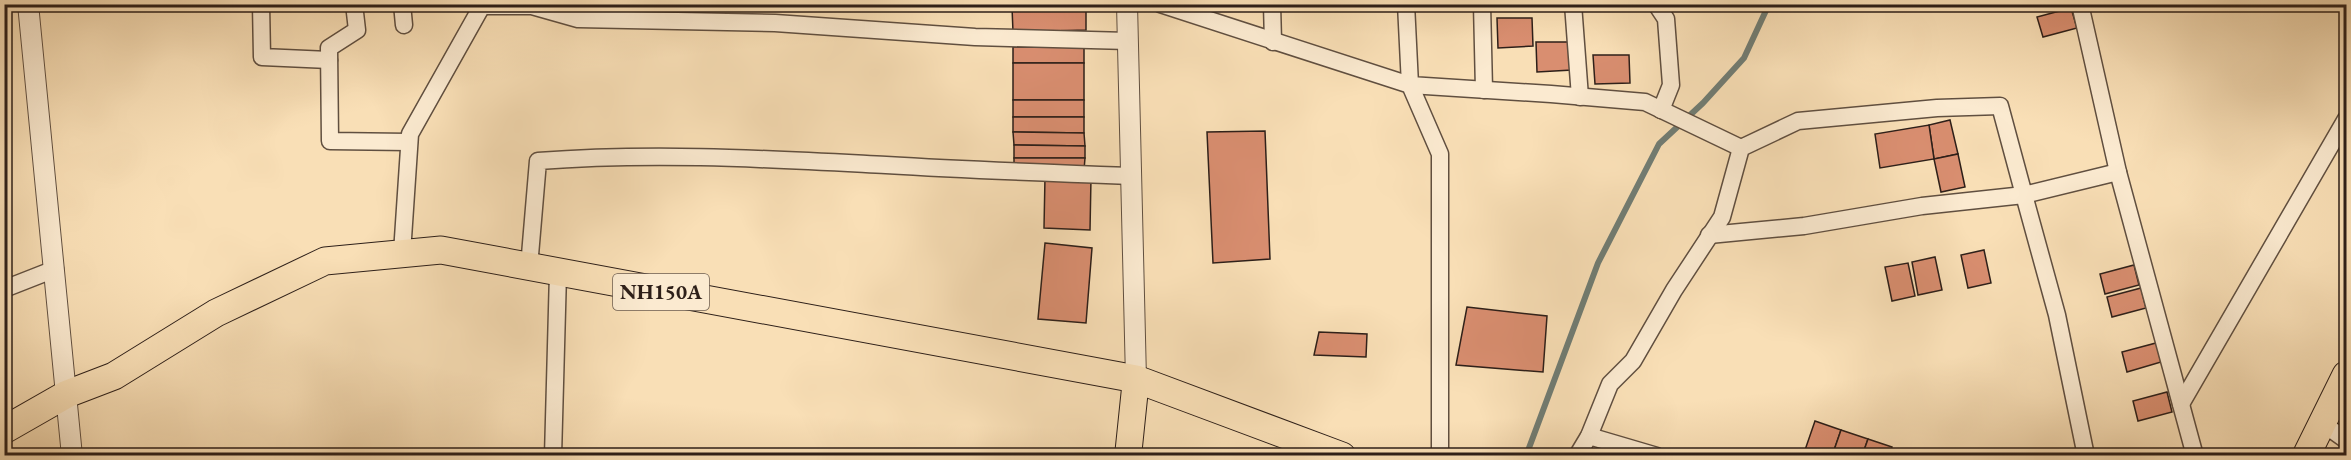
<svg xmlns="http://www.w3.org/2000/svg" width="2351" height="460" viewBox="0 0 2351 460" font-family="'EB Garamond',serif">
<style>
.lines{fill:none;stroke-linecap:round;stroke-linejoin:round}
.stream{stroke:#717d74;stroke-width:6}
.building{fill:#d98e70;stroke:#2d1f19;stroke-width:1.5}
.minor-casing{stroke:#604f40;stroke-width:19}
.tertiary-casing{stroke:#604f40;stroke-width:22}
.primary-casing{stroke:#2d1f19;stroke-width:28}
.trunk-casing{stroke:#2d1f19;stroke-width:29}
.minor{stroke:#fbead0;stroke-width:16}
.tertiary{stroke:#fbead0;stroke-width:20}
.primary{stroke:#f9dfb6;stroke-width:26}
.trunk{stroke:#f9dfb6;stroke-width:27}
.labels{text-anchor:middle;stroke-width:4.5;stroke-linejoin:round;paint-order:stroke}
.shield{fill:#fbead0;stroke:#6b5c50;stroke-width:1.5}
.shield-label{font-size:21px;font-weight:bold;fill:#2d1f19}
</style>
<rect width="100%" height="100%" fill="#f9dfb6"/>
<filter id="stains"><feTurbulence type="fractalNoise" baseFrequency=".00333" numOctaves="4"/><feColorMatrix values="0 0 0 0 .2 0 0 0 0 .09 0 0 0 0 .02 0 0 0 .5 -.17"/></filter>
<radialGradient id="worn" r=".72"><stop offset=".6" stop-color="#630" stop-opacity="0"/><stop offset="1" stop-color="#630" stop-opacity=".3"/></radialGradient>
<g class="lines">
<polyline class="stream" points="1526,456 1598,263 1659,144 1703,103 1744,58 1769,4"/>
</g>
<g class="building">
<polygon points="1012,4 1086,4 1086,9 1012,7"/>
<polygon points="1012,7 1086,9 1086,30 1013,32"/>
<polygon points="2071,8 2077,28 2043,37 2037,17"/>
<polygon points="1497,18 1532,18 1533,46 1498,48"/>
<polygon points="1536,42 1571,42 1572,70 1537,72"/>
<rect x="1013" y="47" width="71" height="16"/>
<polygon points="1593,55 1629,55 1630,83 1595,84"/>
<rect x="1013" y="63" width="71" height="37"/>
<rect x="1013" y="100" width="71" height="17"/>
<polygon points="1013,117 1084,117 1084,133 1013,132"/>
<polygon points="1950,120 1958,154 1934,159 1929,125"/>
<polygon points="1929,125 1934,159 1880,168 1875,134"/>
<polygon points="1265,131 1270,259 1213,263 1207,132"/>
<polygon points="1013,132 1084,133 1085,146 1014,145"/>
<polygon points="1014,145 1085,146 1085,158 1014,158"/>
<polygon points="1958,154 1965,187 1941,192 1934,159"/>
<polygon points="1014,158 1085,158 1084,170 1014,169"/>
<polygon points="1045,177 1091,178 1090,230 1044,228"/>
<polygon points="1045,243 1092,248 1086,323 1038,319"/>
<polygon points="1984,250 1991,283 1968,288 1961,255"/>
<polygon points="1935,257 1942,290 1918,295 1912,262"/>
<polygon points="1908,263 1915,296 1892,301 1885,267"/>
<polygon points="2134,265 2139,285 2105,294 2100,274"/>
<polygon points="2141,288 2146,308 2112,317 2107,297"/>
<polygon points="1467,307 1547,316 1543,372 1456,365"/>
<polygon points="1319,332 1367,334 1366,357 1314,355"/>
<polygon points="2156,343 2161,362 2127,372 2122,352"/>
<polygon points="2167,392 2172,412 2138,421 2133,401"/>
<polygon points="1815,421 1841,430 1832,456 1821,456 1805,450"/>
<polygon points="1841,430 1868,439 1862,456 1832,456"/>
<polygon points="1868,439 1892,447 1889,456 1862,456"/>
</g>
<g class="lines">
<g class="minor-casing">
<g id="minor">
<polyline points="261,4 262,57 329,60"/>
<polyline points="354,4 357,30 329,48 330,141 409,142"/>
<polyline points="402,4 404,25"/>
<polyline points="1160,4 1410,85 1440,154 1440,456"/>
<polyline points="1272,4 1273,42"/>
<polyline points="1406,4 1410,85 1551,94 1645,102 1741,148"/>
<polyline points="1482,4 1484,90"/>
<polyline points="1573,4 1580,97"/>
<polyline points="1656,4 1666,19 1671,85 1661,110"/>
<polyline points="2080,4 2118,172"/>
<polyline points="483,6 532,6 578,19 775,23 975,37 1128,41"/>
<polyline points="1709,235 1804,226 1922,206 2024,195 2057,315 2086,456"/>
<polyline points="402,253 410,134 483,4"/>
<path d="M529,267L538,161C655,152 769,159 886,165C968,170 1049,173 1131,176"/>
<polyline points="4,289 55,269"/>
<polyline points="2181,404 2346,119"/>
<polyline points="2322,423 2346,440"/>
<polyline points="1589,436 1657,456"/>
<polyline points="553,456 558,273"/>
<polyline points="1577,456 1589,436 1610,384 1633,361 1674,290 1722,217 1741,148 1798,121 1937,108 2000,106 2024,195 2118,172 2195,456"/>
</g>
</g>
<g class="tertiary-casing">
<g id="tertiary">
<polyline points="28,4 72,456"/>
<polyline points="1127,4 1136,379"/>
</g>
</g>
<g class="primary-casing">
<polyline id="primary" points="1128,456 1136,379"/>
</g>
<g class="trunk-casing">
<g id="trunk">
<polyline points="4,430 67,394 114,376 216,313 325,261 441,250 1136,379 1342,456"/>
<polyline points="2306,456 2346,375"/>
</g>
</g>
<use href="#minor" class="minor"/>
<use href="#tertiary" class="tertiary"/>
<use href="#primary" class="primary"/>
<use href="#trunk" class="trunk"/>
</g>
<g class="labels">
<rect class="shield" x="613" y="274" width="96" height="36" rx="4.5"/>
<g class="shield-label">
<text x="661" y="299">NH150A</text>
</g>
</g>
<rect width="2351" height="460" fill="none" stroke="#f9dfb6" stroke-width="24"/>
<rect x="6" y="6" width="2339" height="448" fill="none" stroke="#2d1f19" stroke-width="3"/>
<rect x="12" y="12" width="2327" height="436" fill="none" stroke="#2d1f19" stroke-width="1.5"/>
<rect width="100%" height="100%" filter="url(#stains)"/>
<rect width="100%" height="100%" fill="url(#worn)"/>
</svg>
